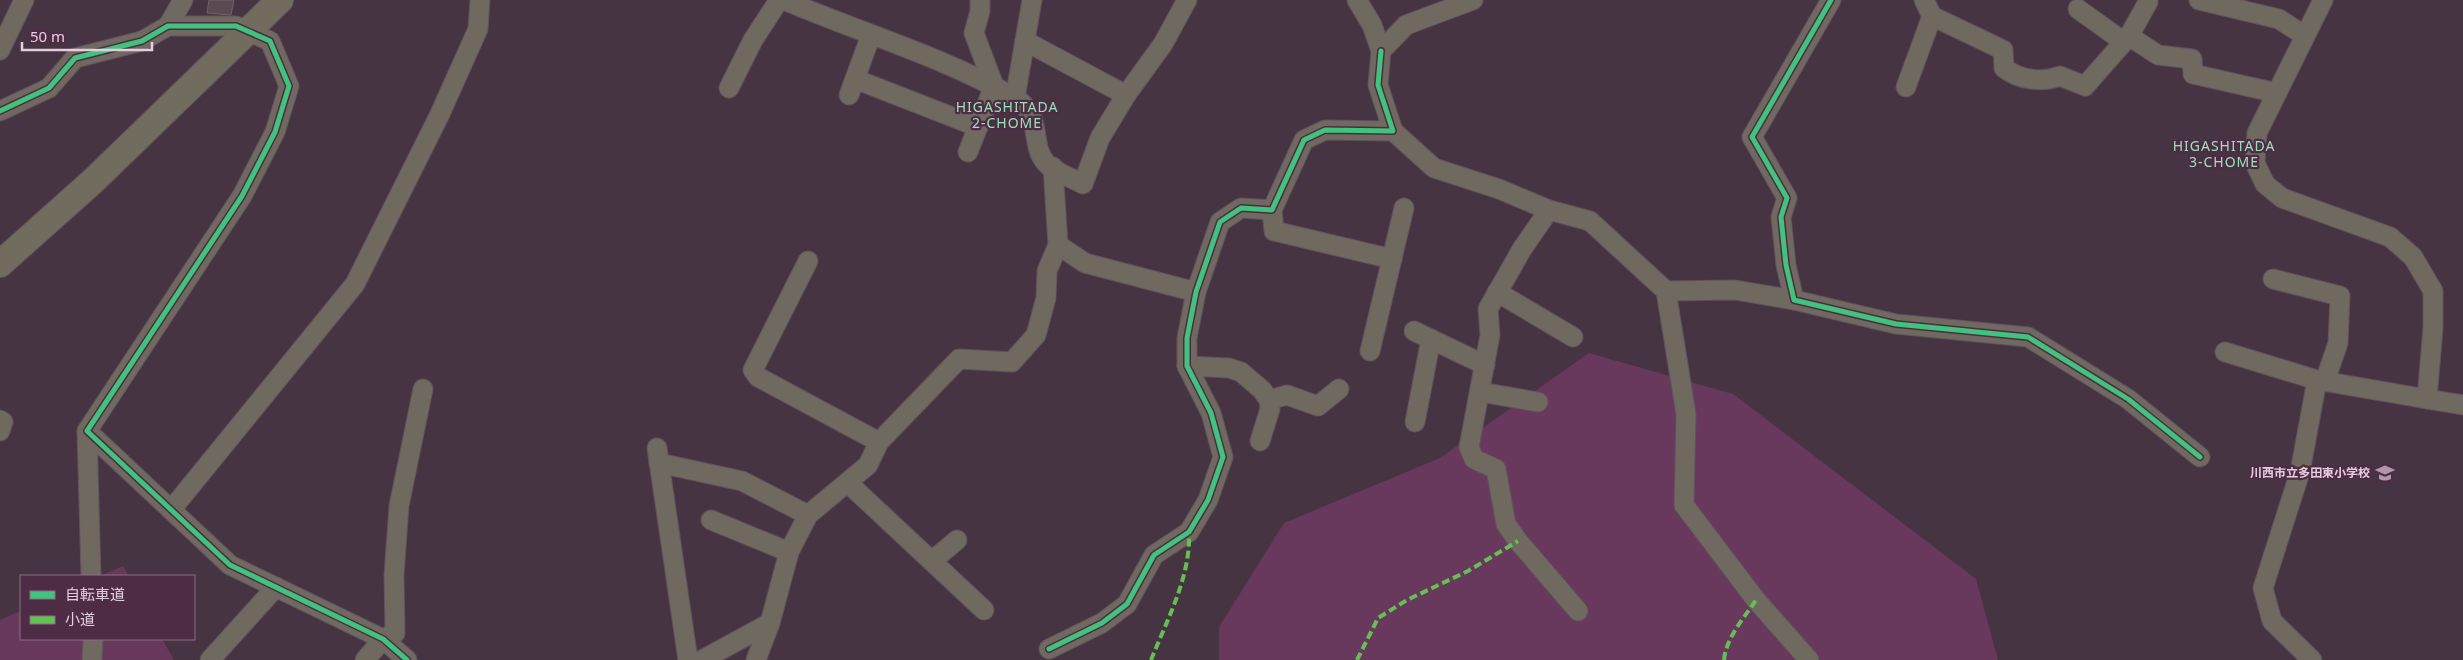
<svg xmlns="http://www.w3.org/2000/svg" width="2463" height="660" viewBox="0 0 2463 660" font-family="'Noto Sans','Noto Sans JP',sans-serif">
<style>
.green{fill:#69385d}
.building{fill:#5b4a54;stroke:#72616b}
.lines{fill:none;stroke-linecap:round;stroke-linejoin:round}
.street-casing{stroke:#62515d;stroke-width:21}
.secondary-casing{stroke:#62515d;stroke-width:28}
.street{stroke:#6f6960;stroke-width:19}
.secondary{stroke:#726c5f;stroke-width:26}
.quiet{stroke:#63c152;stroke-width:4;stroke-dasharray:8 4;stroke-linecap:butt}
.cycleway-casing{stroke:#4f2c46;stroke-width:8}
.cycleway{stroke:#40c37c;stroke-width:5}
.labels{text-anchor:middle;stroke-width:4.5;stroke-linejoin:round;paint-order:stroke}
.poi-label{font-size:12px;font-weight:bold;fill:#e4cede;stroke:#4f2c46;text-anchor:end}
.neighbourhood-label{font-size:14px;letter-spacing:1px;fill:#96e3b5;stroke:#4f2c46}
</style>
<rect width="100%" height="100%" fill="#473442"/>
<g class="green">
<polygon points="1589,353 1733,394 1976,579 1998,660 1219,660 1219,627 1284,523 1440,458"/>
<polygon points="123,566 129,576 100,576"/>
<polygon points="21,611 21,639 162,639 174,660 0,660 0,620"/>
</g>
<polygon class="building" points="209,0 234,0 231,15 207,13"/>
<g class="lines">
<g class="street-casing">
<g id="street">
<path d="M784,0C861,33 942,56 1015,98C1044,116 1029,144 1046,163C1054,172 1072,178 1083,184L1100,138L1126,95L1163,44L1187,0"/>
<polyline points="1357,0 1372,25 1381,51 1406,25 1473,0"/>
<polyline points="1831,0 1752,137 1787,198 1781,217 1786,265 1794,300 1896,324 2028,337 2128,399 2200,457"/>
<path d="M1924,0L1932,16L2003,50L2004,68C2019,80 2043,83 2060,76L2085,86L2129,36L2148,2"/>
<polyline points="2199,0 2279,19 2305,36"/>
<polyline points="2323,0 2257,133 2255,163 2265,184 2282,198 2390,237 2413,257 2433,291 2433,328 2427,399 2463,405"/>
<polyline points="2078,9 2124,42"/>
<polyline points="168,26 183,0"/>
<polyline points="2129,36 2158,55 2192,59 2193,74 2277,93"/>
<polyline points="1025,41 1126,95"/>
<polyline points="0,50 24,0"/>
<polyline points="855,79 978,127"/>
<polyline points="1906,87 1932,16"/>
<polyline points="729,88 753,40 779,0"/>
<polyline points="849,95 871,35"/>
<polyline points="1015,98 1032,0"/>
<polyline points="0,111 49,88 75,58 142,41 168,26 236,26 270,41 289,86 275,132 242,196 87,431 230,565 383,639 407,660"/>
<polyline points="1393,131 1434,168 1499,189 1549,210 1590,221 1666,291 1686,414 1684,505 1756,600 1809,660"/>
<polyline points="968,152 994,86 974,33 980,11 980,0"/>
<polyline points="1053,167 1058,245 1085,263 1196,292"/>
<polyline points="1272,210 1274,231 1392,259"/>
<polyline points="1549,210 1522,249 1488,309 1490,335 1469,447 1474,459 1496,469 1506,524 1518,541 1578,611"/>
<polyline points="2273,279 2340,296 2338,343 2325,381"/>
<polyline points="1666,291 1735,290 1794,300"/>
<polyline points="1497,292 1573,337"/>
<polyline points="1414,331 1485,365"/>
<polyline points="1370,351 1404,208"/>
<polyline points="2225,352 2317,380"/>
<polyline points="1187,366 1229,368 1241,372 1262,390 1269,400 1270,409 1260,441"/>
<polyline points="1480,392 1538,402"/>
<polyline points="1269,400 1287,395 1318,406 1339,389"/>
<polyline points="0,420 3,422 0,431"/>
<polyline points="1415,422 1431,339"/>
<polyline points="87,431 91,576"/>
<polyline points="879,442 959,359 1012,362 1036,335 1046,298 1047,271 1058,245"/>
<polyline points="657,448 688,660"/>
<polyline points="659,463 742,481 808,515"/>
<polyline points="848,483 984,610"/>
<polyline points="171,510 355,284 439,116 478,29 480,0"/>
<polyline points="711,520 789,552"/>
<polyline points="932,561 957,540"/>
<polyline points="1049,649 1102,623 1127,604 1154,555 1189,532 1208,500 1223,457 1211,413 1187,366 1187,338 1196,292 1220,222 1241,208 1272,210 1304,140 1325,130 1393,131 1378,85 1381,51"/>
<polyline points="92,660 93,639"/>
<polyline points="210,660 276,587"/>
<polyline points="365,660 383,639 395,633 394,575 399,506 423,389"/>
<polyline points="702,660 770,623"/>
<polyline points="756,660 770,623 789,552 808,515 868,465 879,442 758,377 753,370 808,261"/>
<polyline points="2312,660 2272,621 2263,588 2300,472 2317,380 2427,399"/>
</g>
</g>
<g class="secondary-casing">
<polyline id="secondary" points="0,264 93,181 280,0"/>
</g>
<use href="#street" class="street"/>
<use href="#secondary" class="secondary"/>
<g class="quiet">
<path d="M1151,660C1167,620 1191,576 1189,532"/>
<polyline points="1357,660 1378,618 1407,600 1468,571 1518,541"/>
<path d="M1724,660C1726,638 1744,618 1756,600"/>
</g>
<g class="cycleway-casing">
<g id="cycleway">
<polyline points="1831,0 1752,137 1787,198 1781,217 1786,265 1794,300 1896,324 2028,337 2128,399 2200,457"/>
<polyline points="0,111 49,88 75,58 142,41 168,26 236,26 270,41 289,86 275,132 242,196 87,431 230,565 383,639 407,660"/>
<polyline points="1049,649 1102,623 1127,604 1154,555 1189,532 1208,500 1223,457 1211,413 1187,366 1187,338 1196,292 1220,222 1241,208 1272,210 1304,140 1325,130 1393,131 1378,85 1381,51"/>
</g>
</g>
<use href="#cycleway" class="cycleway"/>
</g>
<defs>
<g id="school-bare" transform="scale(1.5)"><path d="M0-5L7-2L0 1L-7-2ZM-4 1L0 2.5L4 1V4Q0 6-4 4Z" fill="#ad98a7" stroke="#4f2c46" stroke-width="2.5" paint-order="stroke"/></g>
</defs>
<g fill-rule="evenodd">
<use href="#school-bare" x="2385" y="473"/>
</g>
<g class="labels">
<g class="poi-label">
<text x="2370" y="477">川西市立多田東小学校</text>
</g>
<g class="neighbourhood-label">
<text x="1007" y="112">HIGASHITADA<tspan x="1007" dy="16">2-CHOME</tspan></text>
<text x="2224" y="151">HIGASHITADA<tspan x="2224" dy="16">3-CHOME</tspan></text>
</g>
</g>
<rect x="20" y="575" width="175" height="65" fill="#4f2c46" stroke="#8b6d83"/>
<rect x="30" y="591" width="25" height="8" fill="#40c37c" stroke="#8b6d83"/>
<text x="65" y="600" font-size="15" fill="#e4cede">自転車道</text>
<rect x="30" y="616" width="25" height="8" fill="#63c152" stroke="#8b6d83"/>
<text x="65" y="625" font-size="15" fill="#e4cede">小道</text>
<path d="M22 42v8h130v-8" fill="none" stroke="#e4cede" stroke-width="2.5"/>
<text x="30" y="42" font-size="15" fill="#e4cede" stroke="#4f2c46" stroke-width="4" paint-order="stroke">50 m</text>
</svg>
